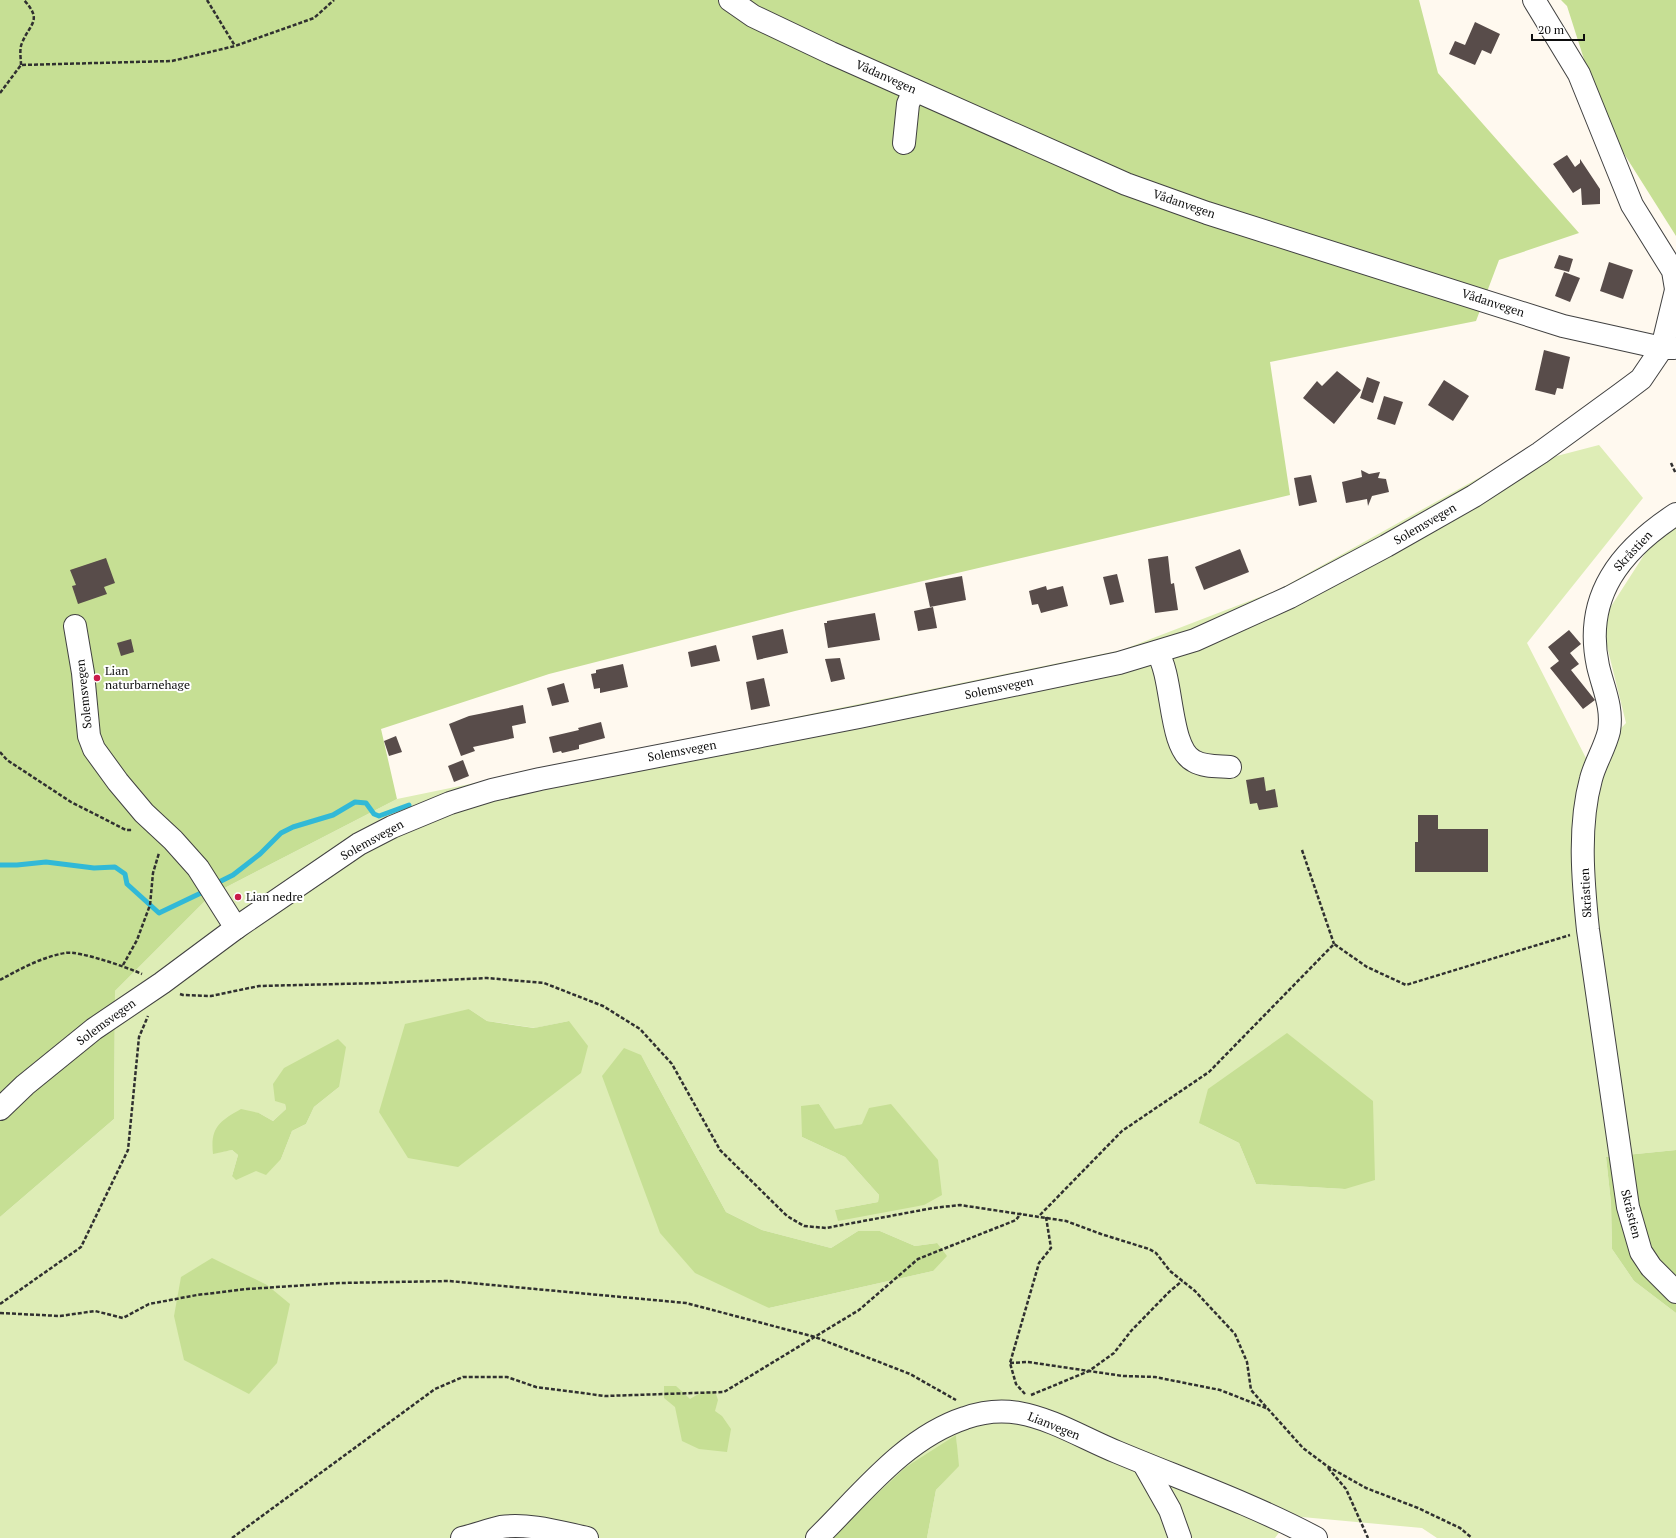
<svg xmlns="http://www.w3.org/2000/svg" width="1676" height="1538" viewBox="0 0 1676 1538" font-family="'PT Serif',serif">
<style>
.green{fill:#deedb6;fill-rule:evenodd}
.forest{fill:#c6df94}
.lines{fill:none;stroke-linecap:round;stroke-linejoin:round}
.stream{stroke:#31b9d7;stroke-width:5}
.building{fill:#584c4a}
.minor-casing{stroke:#414141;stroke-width:24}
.path{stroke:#303030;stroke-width:2.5;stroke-dasharray:4 2;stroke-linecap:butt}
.minor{stroke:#fff;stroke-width:22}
.poi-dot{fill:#c91b4a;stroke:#fff;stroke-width:1.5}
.labels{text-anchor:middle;stroke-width:4;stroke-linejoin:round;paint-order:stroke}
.street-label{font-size:12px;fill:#0e0e0e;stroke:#fff}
.poi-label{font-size:12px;fill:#0e0e0e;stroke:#fff;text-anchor:start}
</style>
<rect width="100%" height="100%" fill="#fff9ef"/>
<path class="green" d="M1599,445L1643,498L1527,643L1588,762L1626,723L1601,622L1669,516L1676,521V1150L1606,1157L1611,1203L1612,1249L1634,1281L1676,1313V1538H1437L1422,1528L1291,1516L1275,1538H927L936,1490L958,1466L956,1435L830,1538H548L518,1532L493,1538H0V1217L114,1119L115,991L211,895L397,799L1122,650L1278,590L1484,475ZM469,1009L487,1021L535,1028L569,1021L379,1112ZM641,1055L726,1212L762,1230L831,1248L858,1231H880L915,1246L937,1243L933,1271L769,1308ZM339,1087L314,1107L306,1124L292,1131L281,1159L232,1176L238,1155L232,1150L213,1153L259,1113L273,1121L286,1109L285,1104ZM819,1104L835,1130L862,1124L924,1205L835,1210L878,1202L879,1195L845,1157L802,1137ZM1199,1123L1345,1189L1256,1184L1239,1143Z"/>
<g class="forest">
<polygon points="0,0 1419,0 1438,73 1579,233 1499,260 1476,321 1270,362 1290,495 795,611 549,674 381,729 397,799 211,895 115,991 114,1119 0,1217"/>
<polygon points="1561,0 1676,0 1676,236 1604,122 1567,6"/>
<polygon points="469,1009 487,1021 534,1028 569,1021 588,1046 581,1073 458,1167 408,1158 379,1112 405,1024"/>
<polygon points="1287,1033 1373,1101 1375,1180 1345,1189 1256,1184 1239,1143 1199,1123 1208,1089"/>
<path d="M338,1039L346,1047L339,1087L314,1107L306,1124L292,1131L281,1159L266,1175L256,1171L236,1180L232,1176L238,1155L232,1150L213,1154C210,1127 220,1121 241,1109L259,1113L273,1121L286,1109L285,1104L275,1101L273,1084L284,1068Z"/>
<polygon points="624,1048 641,1055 726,1212 762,1230 831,1248 858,1231 880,1231 915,1246 937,1243 947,1256 933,1271 769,1308 695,1273 660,1233 602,1076"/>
<polygon points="819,1104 835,1129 862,1124 869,1108 891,1104 938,1160 942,1195 924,1205 838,1221 835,1210 878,1202 879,1195 845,1157 802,1137 801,1106"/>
<polygon points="1676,1150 1676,1313 1634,1281 1612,1249 1611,1203 1606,1157"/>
<polygon points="212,1258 267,1285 290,1304 277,1363 249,1394 184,1360 174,1316 181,1277"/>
<polygon points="664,1386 676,1386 690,1399 702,1392 715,1391 718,1400 715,1411 722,1416 731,1429 727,1452 699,1449 682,1441 675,1407 664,1398"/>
<polygon points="956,1435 959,1466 936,1490 927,1538 830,1538 906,1467"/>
</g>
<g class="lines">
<g class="stream">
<polyline points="0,865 17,865 46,862 94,868 115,867 125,874 127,884 159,913 203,892"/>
<polyline points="219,882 233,875 260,854 281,833 293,827 333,815 355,802 366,803 374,814 379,816 409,805"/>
</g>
</g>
<g class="building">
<polygon points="1475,22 1500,34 1491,54 1482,50 1475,65 1449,54 1455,41 1465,45"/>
<polygon points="1567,155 1575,167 1580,163 1580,159 1600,189 1600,204 1582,205 1581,188 1573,193 1553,164"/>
<polygon points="1559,255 1573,259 1569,272 1554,268"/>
<polygon points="1609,262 1633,270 1623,299 1600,291"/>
<polygon points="1564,272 1580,278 1570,302 1555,296"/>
<polygon points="1544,350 1570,357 1563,389 1557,388 1555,395 1535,390"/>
<polygon points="1337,371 1361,390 1334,424 1303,398 1317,381 1322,386"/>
<polygon points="1367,377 1380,382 1373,403 1360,398"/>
<polygon points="1444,380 1469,396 1453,421 1428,405"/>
<polygon points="1384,396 1403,402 1395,425 1377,419"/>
<polygon points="1361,470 1369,474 1380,472 1378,478 1386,479 1389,492 1372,496 1368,506 1367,499 1346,503 1342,482 1362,477"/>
<polygon points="1311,475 1317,502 1299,506 1294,478"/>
<polygon points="1240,549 1249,572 1204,590 1195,567"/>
<polygon points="1168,556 1171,584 1174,583 1178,610 1155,613 1148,559"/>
<polygon points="106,558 115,583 104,587 107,594 78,604 72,586 76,585 70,570"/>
<polygon points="1117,574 1124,602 1110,605 1103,577"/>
<polygon points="962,576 966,600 930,607 925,583"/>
<polygon points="1046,586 1047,590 1063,586 1068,606 1041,613 1038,604 1032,605 1029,591"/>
<polygon points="933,607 937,628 918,631 914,611"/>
<polygon points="875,613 880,640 828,648 824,623 827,623 827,621"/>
<polygon points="783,629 788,653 757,660 752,636"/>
<polygon points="1569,630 1581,644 1570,653 1579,664 1571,670 1595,700 1583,709 1550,668 1559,661 1548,647"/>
<polygon points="131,639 134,652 121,656 117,643"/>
<polygon points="716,645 720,661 691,667 688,652"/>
<polygon points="840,658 845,679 831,682 825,659"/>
<polygon points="623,664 628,687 600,693 600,688 594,689 591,674 596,673 596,670"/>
<polygon points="764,678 770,706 751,710 746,682"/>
<polygon points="564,683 569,702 552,706 547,688"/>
<polygon points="523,705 526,723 512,726 514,738 473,747 475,751 461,756 449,724 469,716"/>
<polygon points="601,722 605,738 579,745 579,749 562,753 561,751 553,753 549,737 579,730 578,728"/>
<polygon points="396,736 402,752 389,756 384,741"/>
<polygon points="463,760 469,776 454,782 448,766"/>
<polygon points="1264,777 1266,791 1275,789 1278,807 1259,810 1257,803 1250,804 1246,780"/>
<polygon points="1418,815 1438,815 1438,829 1488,829 1488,872 1415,872 1415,842 1418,842"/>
</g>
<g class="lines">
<g class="minor-casing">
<g id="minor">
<polyline points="730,0 753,16 831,53 1126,184 1207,213 1563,326 1662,348 1674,348"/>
<polyline points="1534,0 1579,74 1632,205 1673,271 1676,289"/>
<polyline points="904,143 908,104 914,90"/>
<path d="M1676,514C1621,550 1583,596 1598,666C1603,688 1613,707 1609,731C1605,748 1595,763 1591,779C1578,826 1583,882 1588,930L1628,1207L1641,1252L1651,1267L1676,1292"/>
<polyline points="75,626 83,673 89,736 94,749 118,782 144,813 173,840 198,868 236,928"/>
<path d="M1157,652C1174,677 1168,748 1194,761C1204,767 1218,766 1230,767"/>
<polyline points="0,1109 25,1085 94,1029 162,983 236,928 359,844 392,827 450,803 492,790 540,779 859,717 1119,663 1195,640 1290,597 1386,546 1474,496 1540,453 1621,394 1641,379 1662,348 1676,290"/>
<polyline points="1144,1464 1170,1510 1180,1538"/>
<path d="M462,1538C475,1535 488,1530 501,1527C529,1523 559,1532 587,1538"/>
<path d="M817,1538C861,1495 904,1438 965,1418C982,1412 1002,1410 1019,1413C1053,1419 1085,1439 1117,1452C1184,1480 1252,1504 1316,1538"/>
</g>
</g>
<g class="path">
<polyline points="207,0 235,46"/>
<path d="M21,65C21,59 19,49 22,43C30,23 43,21 24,0"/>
<polyline points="0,93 21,65 172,61 235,46 314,18 334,0"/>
<polyline points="1671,463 1676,474"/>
<polyline points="0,752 7,760 71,802 126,830 133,830"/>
<polyline points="1302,850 1334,944"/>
<polyline points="123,965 137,940 150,905 153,873 159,853"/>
<path d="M0,980C20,969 42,957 65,953C78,950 129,968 142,974"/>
<polyline points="180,994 183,995 211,996 259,986 380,983 487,978 544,983 603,1006 640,1029 672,1064 720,1150 787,1216 804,1226 826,1228 933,1208 960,1205 1066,1221 1101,1234 1149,1249 1156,1253 1170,1271 1195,1291 1235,1334 1247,1362 1251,1390 1303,1448 1327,1466 1366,1488 1418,1508 1460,1528 1472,1538"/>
<polyline points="1040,1215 1122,1131 1209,1072 1334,944 1367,967 1406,985 1570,935"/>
<polyline points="0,1304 81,1247 128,1150 139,1037 148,1016"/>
<polyline points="0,1313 60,1316 95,1311 123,1318 149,1304 197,1295 247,1289 339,1283 449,1281 686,1303 815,1337 910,1374 956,1400"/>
<polyline points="1010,1363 1028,1362 1123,1376 1155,1377 1220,1390 1266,1408"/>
<polyline points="1025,1394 1016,1384 1010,1363 1039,1263 1051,1248 1046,1217"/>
<polyline points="1031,1395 1089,1371 1114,1353 1131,1331 1169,1292 1182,1281"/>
<polyline points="1328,1468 1346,1489 1368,1538"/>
<polyline points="232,1538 435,1389 463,1377 507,1377 536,1387 605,1396 724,1392 859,1310 918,1259 1016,1220 1021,1213"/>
</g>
<use href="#minor" class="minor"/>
</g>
<g class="poi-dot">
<circle cx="97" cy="678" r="4"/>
<circle cx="238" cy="897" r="4"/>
</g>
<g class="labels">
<g class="street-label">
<text transform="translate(886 77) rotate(24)" y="4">Vådanvegen</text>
<text transform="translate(1184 204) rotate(19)" y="4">Vådanvegen</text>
<text transform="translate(1493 303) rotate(18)" y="4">Vådanvegen</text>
<text transform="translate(1425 524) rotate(-30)" y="4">Solemsvegen</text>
<text transform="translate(1633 551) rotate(-47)" y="4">Skråstien</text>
<text transform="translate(999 688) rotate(-12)" y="4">Solemsvegen</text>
<text transform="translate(84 694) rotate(-96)" y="4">Solemsvegen</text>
<text transform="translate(682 751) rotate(-11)" y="4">Solemsvegen</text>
<text transform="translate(372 840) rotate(-29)" y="4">Solemsvegen</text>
<text transform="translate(1586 893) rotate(-93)" y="4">Skråstien</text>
<text transform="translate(106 1022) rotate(-36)" y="4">Solemsvegen</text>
<text transform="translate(1631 1214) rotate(76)" y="4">Skråstien</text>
<text transform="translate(1054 1426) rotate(22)" y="4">Lianvegen</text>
</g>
<g class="poi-label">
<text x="105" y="675">Lian<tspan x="105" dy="14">naturbarnehage</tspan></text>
<text x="246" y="901">Lian nedre</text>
</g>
</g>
<path d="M1532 34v6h52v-6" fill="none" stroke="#0e0e0e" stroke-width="2"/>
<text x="1538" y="34" font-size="12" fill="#0e0e0e" stroke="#ffffff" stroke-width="3" paint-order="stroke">20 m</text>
</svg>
